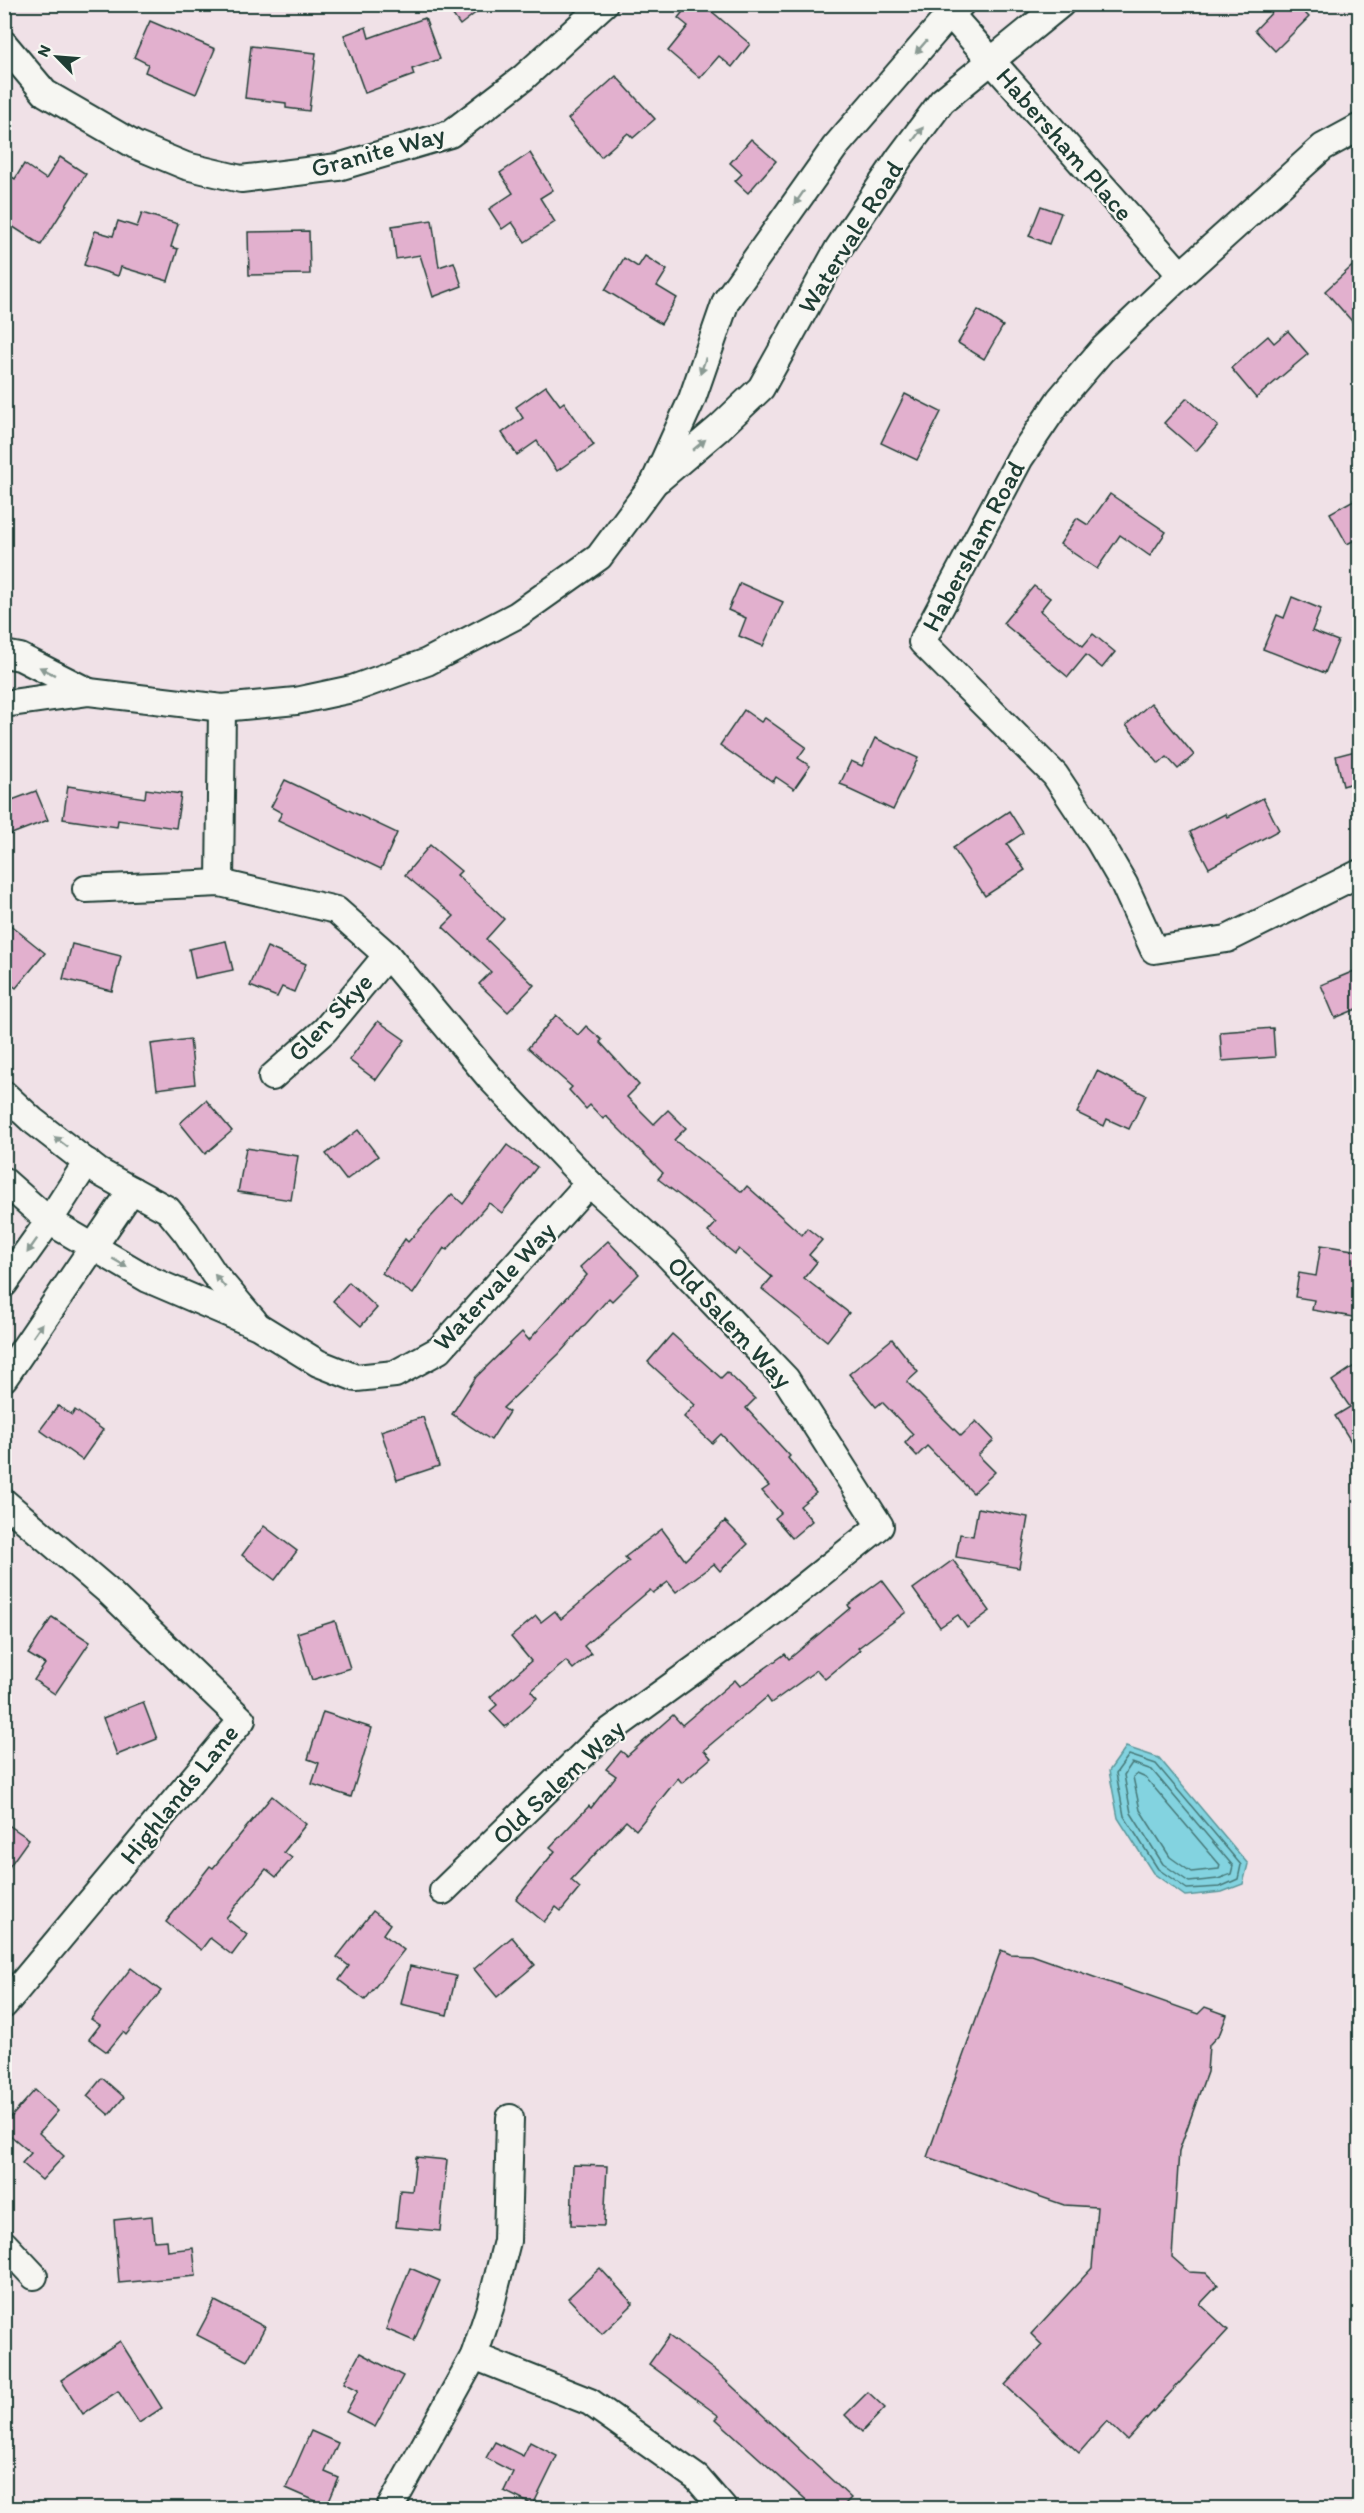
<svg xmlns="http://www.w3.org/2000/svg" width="1364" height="2513" viewBox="0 0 1364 2513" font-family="Itim,sans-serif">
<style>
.water{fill:#83d3e0;stroke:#5b979b;stroke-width:1.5}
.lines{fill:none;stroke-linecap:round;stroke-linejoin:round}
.shore{stroke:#477979;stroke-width:1.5}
.building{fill:#e2b0ce;stroke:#1f3d34;stroke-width:1.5}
.minor-casing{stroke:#1f3d34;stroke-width:30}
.minor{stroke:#f6f6f2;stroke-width:26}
.oneway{fill:#8a9a93}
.labels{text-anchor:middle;stroke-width:4.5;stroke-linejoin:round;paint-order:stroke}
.street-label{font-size:26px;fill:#1f3d34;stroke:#f6f6f2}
</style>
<rect width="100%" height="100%" fill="#f0e1e7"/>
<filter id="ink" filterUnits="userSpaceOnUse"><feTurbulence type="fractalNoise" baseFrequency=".0167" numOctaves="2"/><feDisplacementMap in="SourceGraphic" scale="12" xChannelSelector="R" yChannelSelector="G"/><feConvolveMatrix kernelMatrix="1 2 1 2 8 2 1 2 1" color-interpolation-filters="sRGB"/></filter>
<g filter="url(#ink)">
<polygon class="water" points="1126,1747 1159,1758 1248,1864 1243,1884 1222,1892 1185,1896 1153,1873 1118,1818 1109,1771"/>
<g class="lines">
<g class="shore">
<polygon points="1129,1755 1156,1764 1241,1865 1238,1879 1220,1887 1187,1889 1158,1869 1124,1816 1116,1773"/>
<polygon points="1132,1763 1152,1770 1233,1866 1231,1874 1218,1879 1189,1882 1163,1864 1131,1813 1124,1775"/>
<polygon points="1137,1774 1146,1778 1220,1865 1219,1869 1191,1872 1170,1857 1140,1810 1133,1777"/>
</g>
</g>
<g class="building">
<polygon points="445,4 487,4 460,25"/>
<polygon points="689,4 703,4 750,44 732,67 719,56 700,78 668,51 688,26 678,18"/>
<polygon points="1280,4 1296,4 1309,17 1275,51 1255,30"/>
<polygon points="425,18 440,59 412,69 414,75 365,93 344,35 366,27 369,38"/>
<polygon points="150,21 215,49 196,94 145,72 148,64 134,57"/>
<polygon points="251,46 316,53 309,111 286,108 286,103 245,98"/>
<polygon points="616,76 655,119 633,138 628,133 601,157 568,119"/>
<polygon points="751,139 776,161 748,193 735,181 742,174 730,163"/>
<polygon points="530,153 553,190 540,198 555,222 525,242 512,222 502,229 489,209 513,193 500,173"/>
<polygon points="60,157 86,174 41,245 4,221 4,172 15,179 24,164 46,179"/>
<polygon points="1041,206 1061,213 1049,244 1029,236"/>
<polygon points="142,213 178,224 171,247 178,249 168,281 121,267 118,276 84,265 95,231 113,236 118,221 137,227"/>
<polygon points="432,220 439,267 454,262 462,286 433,297 420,255 396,259 392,226"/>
<polygon points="309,231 310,274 249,275 248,232"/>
<polygon points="645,256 667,270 657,286 677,298 661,324 605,290 624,258 638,267"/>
<polygon points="1359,260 1359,329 1325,291"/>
<polygon points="978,310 1003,326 984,359 958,343"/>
<polygon points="1288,331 1308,354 1256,398 1231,368 1268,336 1274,343"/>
<polygon points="546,386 560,405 564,402 594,445 557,471 537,441 517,455 502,433 523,418 516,407"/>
<polygon points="905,394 941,412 917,460 881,443"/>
<polygon points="1187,398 1218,426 1196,451 1164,423"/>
<polygon points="1110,494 1166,532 1150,556 1120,535 1097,569 1060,544 1077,518 1088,525"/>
<polygon points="1359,497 1359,538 1347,544 1330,513"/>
<polygon points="740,583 783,602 763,646 739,636 746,618 728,610"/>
<polygon points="1034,586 1050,598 1040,611 1083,646 1093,634 1115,652 1102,668 1086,655 1068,677 1003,623"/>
<polygon points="1292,597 1321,609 1312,631 1338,641 1325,673 1263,649 1277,615 1284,618"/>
<polygon points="1151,703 1194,755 1178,769 1167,757 1159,764 1126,725"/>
<polygon points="744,710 761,722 765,718 806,747 798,758 810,766 794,789 776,777 773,782 720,745"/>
<polygon points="875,738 918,758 893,810 848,789 848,787 840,784 851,761 862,766"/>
<polygon points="1359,750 1359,781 1343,786 1336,756"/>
<polygon points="285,780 397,833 381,869 278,820 282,813 271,807"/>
<polygon points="68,786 145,798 146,789 181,794 176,828 118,820 117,827 63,819"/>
<polygon points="36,791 48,820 9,835 4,823 4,803"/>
<polygon points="1263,798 1279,830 1209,868 1190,832 1225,814 1227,817"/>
<polygon points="1009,811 1023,833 1007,844 1025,870 985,896 953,848"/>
<polygon points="430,845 461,871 457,875 504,919 486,939 534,985 508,1012 479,984 491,972 443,927 454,916 405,875"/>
<polygon points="4,920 45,953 16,988 4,979"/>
<polygon points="226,941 233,970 195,978 189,949"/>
<polygon points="72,944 121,956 112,991 63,979"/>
<polygon points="267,947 306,964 294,992 282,987 277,997 250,986"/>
<polygon points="1359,969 1359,1008 1335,1018 1321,985"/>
<polygon points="556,1015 578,1035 586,1026 602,1040 600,1042 639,1085 627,1097 654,1124 668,1110 686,1128 674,1140 742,1192 747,1186 802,1235 807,1228 822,1240 809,1255 817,1262 804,1278 849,1313 827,1341 762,1289 772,1277 739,1249 735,1254 708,1232 716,1223 658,1179 663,1173 606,1116 603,1119 590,1105 586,1109 569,1090 572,1087 528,1048"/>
<polygon points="378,1021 405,1040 376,1080 349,1060"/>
<polygon points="1273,1028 1275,1057 1222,1061 1220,1032"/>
<polygon points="190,1039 195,1084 157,1089 151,1044"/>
<polygon points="1097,1071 1146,1095 1129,1129 1107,1119 1104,1126 1077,1113"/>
<polygon points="206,1100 232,1131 205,1154 180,1123"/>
<polygon points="358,1130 378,1156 346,1180 326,1154"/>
<polygon points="507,1145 537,1167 502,1213 489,1203 447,1250 444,1248 413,1294 382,1273 405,1239 408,1242 452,1194 463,1204"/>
<polygon points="246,1148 298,1156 291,1200 238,1192"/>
<polygon points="608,1241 639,1274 612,1301 609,1298 559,1354 503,1408 509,1412 491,1440 452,1414 476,1377 522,1332 529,1340 587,1275 580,1267"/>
<polygon points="1321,1245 1359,1251 1356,1284 1359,1284 1359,1318 1312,1310 1314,1300 1295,1297 1299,1273 1316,1276"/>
<polygon points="349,1282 377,1308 361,1326 333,1301"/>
<polygon points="672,1334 721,1378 727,1372 755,1399 746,1408 790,1456 788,1458 816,1493 800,1506 812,1521 792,1538 775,1518 781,1513 762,1491 769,1486 721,1434 712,1443 684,1417 695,1405 648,1362"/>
<polygon points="892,1339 918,1372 907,1382 961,1436 976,1421 994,1440 978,1455 995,1472 973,1493 927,1446 917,1456 905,1443 913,1434 882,1402 876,1407 849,1374"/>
<polygon points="1359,1363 1359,1454 1335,1416 1350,1407 1332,1381"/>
<polygon points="58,1406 72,1415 75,1410 103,1430 82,1460 40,1430"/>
<polygon points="423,1417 439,1466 397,1480 381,1431"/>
<polygon points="978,1508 1028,1517 1019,1568 956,1557 960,1534 973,1536"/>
<polygon points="725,1521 748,1544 720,1571 714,1564 676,1592 668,1582 653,1593 650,1590 584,1646 591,1654 573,1669 566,1661 531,1691 537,1698 505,1727 490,1711 497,1705 490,1697 531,1661 511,1637 536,1616 541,1622 555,1611 561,1619 629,1561 625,1557 662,1529 685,1560"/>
<polygon points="264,1526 297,1551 275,1580 242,1555"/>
<polygon points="953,1560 990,1611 967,1628 958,1615 940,1627 913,1589"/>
<polygon points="882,1580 906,1612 858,1648 860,1650 825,1679 817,1670 771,1703 767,1697 704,1750 711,1758 682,1783 678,1778 636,1830 626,1821 571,1880 580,1888 561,1911 556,1907 544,1922 516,1899 555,1851 550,1847 589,1806 591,1808 616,1776 606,1769 621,1751 627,1756 673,1715 682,1725 735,1680 740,1686 785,1654 789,1659 850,1608 848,1605"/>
<polygon points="52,1617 90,1642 55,1694 34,1680 45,1664 28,1654"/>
<polygon points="335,1621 350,1668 312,1680 297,1633"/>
<polygon points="143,1702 157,1739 117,1755 103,1718"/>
<polygon points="323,1712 372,1728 351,1797 312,1784 319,1763 308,1759"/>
<polygon points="272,1796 306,1824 284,1852 292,1858 276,1877 266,1869 226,1918 247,1935 232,1955 210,1938 201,1950 166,1922 210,1866 213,1868"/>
<polygon points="4,1822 29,1839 4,1874"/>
<polygon points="373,1911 390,1924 383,1934 404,1950 365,2000 339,1980 349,1966 337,1957"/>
<polygon points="512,1937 535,1965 497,1997 474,1969"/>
<polygon points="1001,1950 1010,1954 1032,1955 1198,2014 1205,2007 1227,2015 1220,2033 1209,2045 1207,2072 1179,2151 1172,2257 1189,2272 1206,2273 1218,2285 1200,2304 1228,2330 1127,2440 1107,2421 1079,2453 1005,2385 1042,2345 1031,2334 1092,2268 1097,2207 1064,2205 927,2157"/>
<polygon points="410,1966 456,1976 447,2015 401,2004"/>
<polygon points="131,1968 161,1991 126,2035 123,2032 107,2052 89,2039 100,2025 91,2019"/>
<polygon points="102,2078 124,2097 109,2115 87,2096"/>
<polygon points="35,2090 58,2111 39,2133 64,2156 42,2180 22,2163 31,2153 4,2130 4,2125"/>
<polygon points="416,2157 447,2160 440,2231 396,2227 400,2190 412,2191"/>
<polygon points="573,2165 607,2166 604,2226 571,2225"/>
<polygon points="152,2216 154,2241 167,2240 168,2251 193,2248 196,2276 119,2283 114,2220"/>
<polygon points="410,2268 440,2281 414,2341 386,2329"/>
<polygon points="600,2268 633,2304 602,2334 568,2298"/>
<polygon points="215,2301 265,2327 247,2361 197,2335"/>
<polygon points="669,2336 718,2373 851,2498 841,2508 814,2508 716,2419 719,2416 649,2364"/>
<polygon points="120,2341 162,2408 139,2423 118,2391 83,2414 61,2380"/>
<polygon points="360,2353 403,2376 375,2427 346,2412 358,2390 344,2383"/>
<polygon points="868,2392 885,2408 862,2432 845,2415"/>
<polygon points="311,2431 338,2443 325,2472 339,2478 327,2506 286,2488"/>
<polygon points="495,2442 523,2456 530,2442 557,2456 533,2505 504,2491 513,2472 486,2458"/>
</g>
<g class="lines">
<g class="minor-casing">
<g id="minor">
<polyline points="950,14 1181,275"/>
<polyline points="4,44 45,93 135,145 186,166 241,179 338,167 450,134 523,78 604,4"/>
<polyline points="1360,127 1323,147 1181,275 1102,350 1060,399 1020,458 922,642 1055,775 1099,841 1124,884 1154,950 1227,939 1360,873"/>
<polyline points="659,479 719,428 761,388 838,249 900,157 942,101 1061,4"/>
<polyline points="4,654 20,657 89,692"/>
<polyline points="4,704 89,692 222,708 296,701 352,689 427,662 517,615 599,557 654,483 692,399 726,301 835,147 950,14 961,4"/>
<polyline points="220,883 222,708"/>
<polyline points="86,889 220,883 336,910 387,955 490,1078 589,1183 664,1251 786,1379 880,1526 756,1625 600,1738 443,1891"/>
<polyline points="272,1077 325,1030 387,955"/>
<polyline points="4,1094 32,1120 99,1172 168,1210 186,1232 214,1274 254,1321"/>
<polyline points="4,1181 49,1221 148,1279 258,1326 318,1363 356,1378 395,1374 439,1350 589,1183"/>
<polyline points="4,1284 49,1221 87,1162"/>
<polyline points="4,1378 132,1190"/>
<polyline points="4,1502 107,1590 242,1720 4,2005"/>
<polyline points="4,2244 34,2276"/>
<polyline points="474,2356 590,2402 697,2478 723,2508"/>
<polyline points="390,2508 474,2356 490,2308 507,2241 510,2118"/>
</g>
</g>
<use href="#minor" class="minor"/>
</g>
<defs><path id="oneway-solid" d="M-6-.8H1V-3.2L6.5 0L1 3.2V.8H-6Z" transform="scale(1.5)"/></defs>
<g class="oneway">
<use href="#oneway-solid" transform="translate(921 47) rotate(131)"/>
<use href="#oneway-solid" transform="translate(918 134) rotate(-53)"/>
<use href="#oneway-solid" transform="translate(799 198) rotate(125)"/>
<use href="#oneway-solid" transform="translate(703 366) rotate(109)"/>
<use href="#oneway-solid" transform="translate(699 445) rotate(-40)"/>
<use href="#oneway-solid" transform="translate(47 671) rotate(-153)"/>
<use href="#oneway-solid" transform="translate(61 1142) rotate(-142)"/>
<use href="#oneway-solid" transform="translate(32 1246) rotate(125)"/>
<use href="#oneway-solid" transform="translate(120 1263) rotate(30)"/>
<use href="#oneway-solid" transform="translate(220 1281) rotate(-130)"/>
<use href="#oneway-solid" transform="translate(38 1330) rotate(-55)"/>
</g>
</g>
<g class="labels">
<g class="street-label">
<text transform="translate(1065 144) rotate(49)" y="9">Habersham Place</text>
<text transform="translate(378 151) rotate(-15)" y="9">Granite Way</text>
<text transform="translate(850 237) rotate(-58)" y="9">Watervale Road</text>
<text transform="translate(973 546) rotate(-62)" y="9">Habersham Road</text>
<text transform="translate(330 1017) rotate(-47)" y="9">Glen Skye</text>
<text transform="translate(494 1286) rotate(-47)" y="9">Watervale Way</text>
<text transform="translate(730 1322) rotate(47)" y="9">Old Salem Way</text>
<text transform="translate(558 1782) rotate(-43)" y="9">Old Salem Way</text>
<text transform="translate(179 1794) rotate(-51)" y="9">Highlands Lane</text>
</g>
</g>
<rect width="1364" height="2513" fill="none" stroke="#f6f6f2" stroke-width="24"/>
<rect x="12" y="12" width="1340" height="2489" fill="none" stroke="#1f3d34" stroke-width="2" filter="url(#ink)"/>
<g transform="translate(57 57) rotate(295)" stroke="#f6f6f2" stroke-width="4.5" paint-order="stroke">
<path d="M0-4.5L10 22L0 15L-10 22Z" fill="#1f3d34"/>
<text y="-9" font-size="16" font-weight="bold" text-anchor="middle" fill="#1f3d34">N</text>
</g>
</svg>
